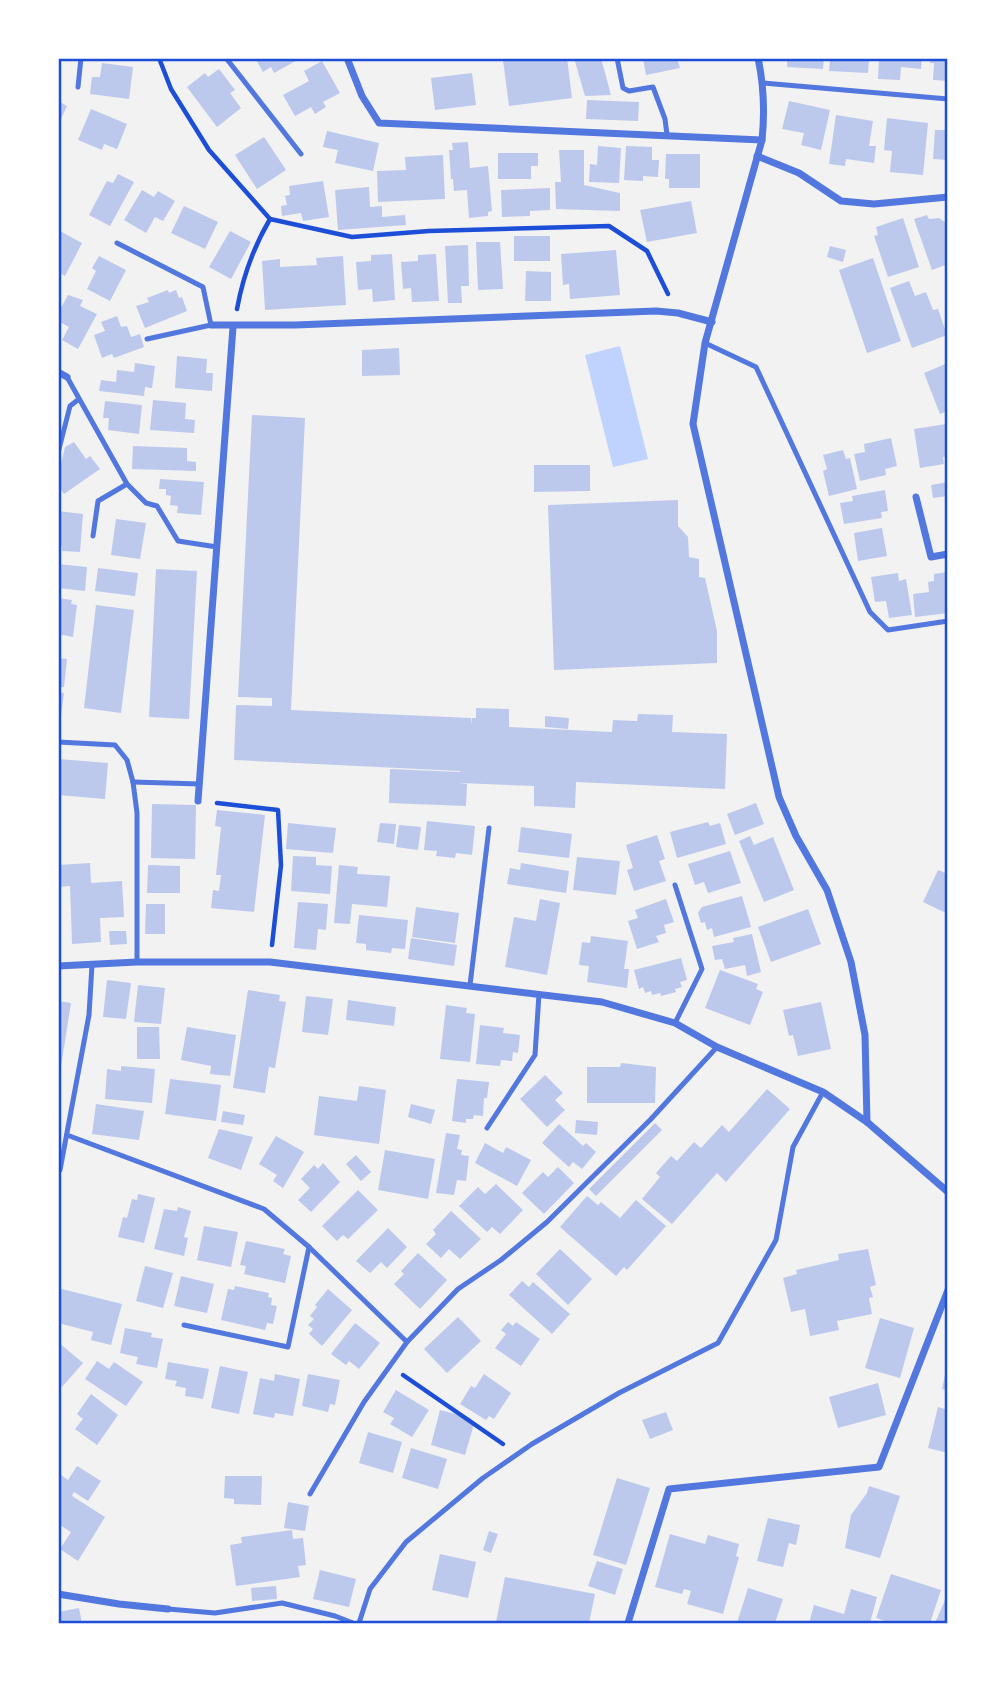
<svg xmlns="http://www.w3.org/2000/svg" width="1006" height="1681" viewBox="0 0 1006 1681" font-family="'Sofia Sans Condensed',sans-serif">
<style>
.water{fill:#bfd3fe}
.building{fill:#bdc9ec}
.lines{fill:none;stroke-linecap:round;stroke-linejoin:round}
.path{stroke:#1d4ed8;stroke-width:4.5}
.service{stroke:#5277de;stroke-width:5}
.minor{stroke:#5277de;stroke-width:7}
.neatline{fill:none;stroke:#1d4ed8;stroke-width:2.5}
</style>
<rect width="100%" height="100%" fill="#f2f2f2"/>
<polygon class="water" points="620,346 648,459 613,467 585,355"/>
<g class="building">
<polygon points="255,58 301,58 274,73 271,67 263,72"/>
<polygon points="520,58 567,58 572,98 509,106 503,60"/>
<polygon points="574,58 601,58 611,95 585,96"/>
<polygon points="643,58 677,58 680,68 646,75"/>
<polygon points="787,58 824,58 823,69 787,67"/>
<polygon points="830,58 869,58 868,73 829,71"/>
<polygon points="879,58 922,58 921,69 901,67 900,80 878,79"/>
<polygon points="930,58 948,58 948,81 933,80 934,63 930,63"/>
<polygon points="322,61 340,93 323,102 326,107 315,114 311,107 295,116 283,95 309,81 304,71"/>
<polygon points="102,63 133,67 129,99 90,94 92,77 100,77"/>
<polygon points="219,69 235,90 230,93 241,108 217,127 187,87 205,73 208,77"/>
<polygon points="472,73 476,105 435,110 431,78"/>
<polygon points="587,100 639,102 638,121 586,119"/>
<polygon points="58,101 67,106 58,125"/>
<polygon points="789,101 830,110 821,150 801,145 804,133 782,129"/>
<polygon points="91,109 127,124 117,149 104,144 102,150 78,140"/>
<polygon points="836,115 873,121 869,146 876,146 874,163 846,159 845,166 829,164"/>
<polygon points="887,118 928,123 923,175 890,172 892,151 884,150"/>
<polygon points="935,130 948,130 948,160 933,159"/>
<polygon points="327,131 379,143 373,171 335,163 338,150 323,147"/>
<polygon points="264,137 286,170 257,189 235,155"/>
<polygon points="468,142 470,168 488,166 492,211 488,212 488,216 469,218 467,190 454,191 453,179 451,179 449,150 453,150 452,143"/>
<polygon points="598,146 621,148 619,183 589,182 590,164 597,165"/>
<polygon points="626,146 652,147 652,160 659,160 658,177 643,176 643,181 624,180"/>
<polygon points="559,150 584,150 584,185 620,193 620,211 556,209 555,182 561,182"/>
<polygon points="498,153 538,153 538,166 531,166 531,179 498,179"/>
<polygon points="666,154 700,154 700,188 669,188 669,179 665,179"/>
<polygon points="443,155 445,199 378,202 377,171 406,170 405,157"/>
<polygon points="118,174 134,182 110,226 89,215 107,181 113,183"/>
<polygon points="323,181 329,217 303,221 301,213 282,216 281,206 287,205 285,196 290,195 289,186"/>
<polygon points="369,187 370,207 382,206 382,217 405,215 406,225 338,230 335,190"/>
<polygon points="550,188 550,210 530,211 530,216 502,217 501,190"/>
<polygon points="142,190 154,197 158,191 175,201 163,221 155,217 146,233 124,220"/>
<polygon points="691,201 697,233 647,242 640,210"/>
<polygon points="184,206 218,222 205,249 171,233"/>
<polygon points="927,215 929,219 939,218 948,224 948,264 932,270 914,219"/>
<polygon points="903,218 919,267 888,277 874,236 878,235 876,227"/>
<polygon points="58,230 82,243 65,276 58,272"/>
<polygon points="230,231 251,242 231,279 209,267"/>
<rect x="514" y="236" width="36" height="25"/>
<polygon points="476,242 500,242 503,289 478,290"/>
<polygon points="468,245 469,286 461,286 462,303 448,303 445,246"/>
<polygon points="830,246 846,250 843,262 827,257"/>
<polygon points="616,250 620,295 570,299 569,284 563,285 561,254"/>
<polygon points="392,254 395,300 373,302 372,289 358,290 356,262 371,261 371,255"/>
<polygon points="436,254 439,301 412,302 411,288 403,289 401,262 418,261 418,255"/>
<polygon points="99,256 126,270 110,301 87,289 96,271 92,268"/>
<polygon points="343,256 346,305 265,310 262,261 280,259 280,267 317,265 316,258"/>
<polygon points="873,258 901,341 867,353 839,270"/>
<polygon points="526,271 551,272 551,301 525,301"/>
<polygon points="909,281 915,296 926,292 933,310 938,309 947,335 912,348 890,288"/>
<polygon points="168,290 169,293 176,290 179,298 182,297 187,311 145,328 136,306 149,302 147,298"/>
<polygon points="68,295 83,300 80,306 97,314 78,349 62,340 69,327 58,321 58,313"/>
<polygon points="117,316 121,327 127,326 131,337 140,334 144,347 114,358 112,354 102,358 94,335 105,331 101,322"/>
<polygon points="399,348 400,375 362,376 362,350"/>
<polygon points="177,356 207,359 206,373 213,373 212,391 175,388"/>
<polygon points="135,363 155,366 152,388 145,387 144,396 99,391 101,380 116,382 117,370 134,372"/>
<polygon points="948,363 948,411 940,414 924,373"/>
<polygon points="153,400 186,403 185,419 195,420 194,433 150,430"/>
<polygon points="105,401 142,405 139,434 108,430 109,418 103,418"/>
<polygon points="252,415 305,418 291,710 471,718 471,725 472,718 476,718 476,708 509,709 509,727 612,732 613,720 637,721 638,714 673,715 672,732 727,734 725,789 576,782 575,808 534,806 534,786 459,783 467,784 466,806 389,803 390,769 460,772 460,771 234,760 236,705 272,706 272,698 238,697"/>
<polygon points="946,424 948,456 943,457 944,464 920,468 914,429"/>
<polygon points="891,438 897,466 885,469 886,475 860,481 854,454 865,452 864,444"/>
<polygon points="74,442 86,459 90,456 100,469 64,494 58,485 58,477 65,447"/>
<polygon points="133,446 187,448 187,461 196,462 196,471 132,469"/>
<polygon points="843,450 846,459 850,458 857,489 829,496 823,471 827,469 823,455"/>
<polygon points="534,465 590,465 590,491 534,492"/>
<polygon points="160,479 204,482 201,515 177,513 178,506 170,505 171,496 166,495 166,489 159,489"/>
<polygon points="948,482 948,496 933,498 931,485"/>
<polygon points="885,490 888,511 881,512 882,518 844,524 840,503 853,501 852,496"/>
<polygon points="678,500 678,526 688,537 689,557 699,559 699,577 705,578 717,631 717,663 554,670 548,505"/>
<polygon points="58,511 83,514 80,552 62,551 62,546 58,545"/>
<polygon points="116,519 146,523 140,559 111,555"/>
<polygon points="882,528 887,556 858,561 854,533"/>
<polygon points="58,564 87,567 85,591 58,588"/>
<polygon points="98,568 138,573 135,596 95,591"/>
<polygon points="156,569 197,571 189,719 149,717"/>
<polygon points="948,572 948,613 915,617 913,594 929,592 928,582 934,581 934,574"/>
<polygon points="898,573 899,581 906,579 912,615 889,618 886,601 875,602 871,577"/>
<polygon points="58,598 72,600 71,604 77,605 73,637 58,634"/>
<polygon points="96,605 134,610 121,713 84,708"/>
<polygon points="58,658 67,659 64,687 58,687"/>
<polygon points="58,692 64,693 59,731 58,731"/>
<polygon points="545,716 569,718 568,729 545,727"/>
<polygon points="58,759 108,763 105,799 58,795"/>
<polygon points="756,803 764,824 735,835 727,814"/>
<polygon points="152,804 196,805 195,859 151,858"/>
<polygon points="217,810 265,815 254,912 211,908 213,890 219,891 221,875 216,875 221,827 215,826"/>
<polygon points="427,821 475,826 472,855 456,853 455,858 436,856 437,851 424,850"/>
<polygon points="708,822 710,826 720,823 726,844 677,858 670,832"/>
<polygon points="288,823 336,828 333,853 286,849"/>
<polygon points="380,823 396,824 394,844 377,842"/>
<polygon points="399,825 421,827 418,850 396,847"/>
<polygon points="521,827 572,834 569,858 518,852"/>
<polygon points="657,835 665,859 659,861 666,881 634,891 627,870 633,868 626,845"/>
<polygon points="750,836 754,845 773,837 794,890 764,902 739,841"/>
<polygon points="730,851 741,883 708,893 704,882 695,885 688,864"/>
<polygon points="293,856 316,857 316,865 332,866 330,894 291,891"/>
<polygon points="577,857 620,861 616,895 573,890"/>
<polygon points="90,863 91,883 122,881 124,917 100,918 101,942 72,944 70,886 58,887 58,865"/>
<polygon points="521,863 569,871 566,893 507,884 510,868 520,870"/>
<polygon points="148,865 180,866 180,893 147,893"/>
<polygon points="339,865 358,867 357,874 390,876 387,907 352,904 350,924 334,923"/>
<polygon points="938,870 948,874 948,914 923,902"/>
<polygon points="742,896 751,927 714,937 712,928 707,930 705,922 701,923 698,913 702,907"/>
<polygon points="540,899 560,903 547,975 505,967 514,917 536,921"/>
<polygon points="666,899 674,922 664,925 666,933 656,936 659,942 637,949 628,921 638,918 635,910"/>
<polygon points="298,902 328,904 326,930 318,929 316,950 294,948"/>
<polygon points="146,904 165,904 165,934 145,934"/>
<polygon points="416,907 459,913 455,943 412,937"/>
<polygon points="808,909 821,944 771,962 758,927"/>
<polygon points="359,915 408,920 405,949 392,948 391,953 366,950 366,944 356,943"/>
<polygon points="109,931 126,931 127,944 110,945"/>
<polygon points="752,934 761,972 747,976 745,965 725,969 722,959 715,960 712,946 734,942 733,938"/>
<polygon points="591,936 628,941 624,969 629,969 627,988 587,982 589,966 579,965 582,942 590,943"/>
<polygon points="411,938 457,945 454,966 408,959"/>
<polygon points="681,958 687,980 680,982 682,987 675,989 676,992 661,996 660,993 652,995 651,991 645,993 643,987 639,989 634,970"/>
<polygon points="720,970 758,984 756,989 763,992 750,1025 705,1008"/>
<polygon points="107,980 131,983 126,1019 103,1017"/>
<polygon points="138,985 165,988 161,1024 134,1022"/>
<polygon points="248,990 280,995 279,1001 286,1002 275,1068 269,1067 265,1093 233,1088"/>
<polygon points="306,996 333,999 328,1035 302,1032"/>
<polygon points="348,1000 396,1007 394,1026 346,1020"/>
<polygon points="58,1001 71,1003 59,1079 58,1079"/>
<polygon points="821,1002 831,1049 798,1056 793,1035 789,1036 783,1010"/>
<polygon points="446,1005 467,1008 466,1013 475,1014 470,1062 440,1059"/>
<polygon points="480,1025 504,1028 503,1033 520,1035 518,1053 513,1052 512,1061 501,1060 500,1066 476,1064"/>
<polygon points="137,1027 159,1027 160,1059 137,1059"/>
<polygon points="187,1027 236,1035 230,1076 210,1074 211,1066 181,1060"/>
<polygon points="621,1063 656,1067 655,1103 587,1103 587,1067 620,1067"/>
<polygon points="121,1066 155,1069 152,1103 105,1099 107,1069 121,1071"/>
<polygon points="545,1075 563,1093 555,1100 565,1110 547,1127 520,1099"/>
<polygon points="170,1079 221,1085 216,1121 165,1114"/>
<polygon points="457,1079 489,1082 487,1098 484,1098 483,1116 474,1115 473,1119 466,1119 466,1123 452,1121"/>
<polygon points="359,1086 386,1090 379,1144 314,1135 319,1096 357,1101"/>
<polygon points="767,1089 790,1109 726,1182 717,1173 672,1224 642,1199 660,1177 656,1173 671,1156 677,1161 694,1142 701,1148 722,1125 729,1132"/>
<polygon points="96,1104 144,1111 139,1140 92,1134"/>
<polygon points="411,1104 435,1110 431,1124 408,1117"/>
<polygon points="223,1111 245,1115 243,1125 221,1122"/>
<polygon points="576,1120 598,1122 597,1135 575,1133"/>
<polygon points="655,1123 662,1130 596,1196 589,1189"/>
<polygon points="559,1124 583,1146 586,1143 596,1152 582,1169 573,1162 569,1167 542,1143"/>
<polygon points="219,1129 253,1137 241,1170 208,1158"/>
<polygon points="446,1133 460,1135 457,1149 462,1150 461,1155 469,1156 466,1181 457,1180 454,1195 436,1193"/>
<polygon points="276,1136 304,1152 283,1188 273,1181 277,1175 259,1164"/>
<polygon points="485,1143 503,1153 506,1147 531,1160 517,1186 475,1163"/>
<polygon points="385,1150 435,1159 428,1199 378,1190"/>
<polygon points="356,1155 371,1172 361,1181 346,1164"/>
<polygon points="323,1163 340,1182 311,1212 298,1200 310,1188 301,1179 314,1165 318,1169"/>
<polygon points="558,1167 574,1183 544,1214 522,1193 543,1172 548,1177"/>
<polygon points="496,1184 523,1210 500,1234 492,1227 487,1232 459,1206 478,1187 485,1194"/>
<polygon points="358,1190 378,1210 348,1239 343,1235 337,1241 322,1226"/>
<polygon points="138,1194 155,1198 144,1243 118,1237 123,1217 127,1218 132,1199 137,1200"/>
<polygon points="587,1196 598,1205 601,1202 620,1218 636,1200 666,1226 627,1270 624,1267 616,1276 560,1227"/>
<polygon points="178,1207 191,1211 184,1237 188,1238 184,1256 154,1249 164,1209 177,1211"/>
<polygon points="451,1211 481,1239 460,1259 449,1249 441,1258 426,1244 436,1234 433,1230"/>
<polygon points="204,1226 238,1232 231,1267 197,1260"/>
<polygon points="388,1228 407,1247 387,1268 381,1262 370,1273 356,1261"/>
<polygon points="246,1241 285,1249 283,1254 291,1256 285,1283 244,1274 246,1266 240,1265"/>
<polygon points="560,1249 592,1279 568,1305 536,1274"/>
<polygon points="868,1249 876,1285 870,1287 873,1297 869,1298 872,1314 837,1321 839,1330 810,1336 805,1309 791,1312 783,1278 797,1274 796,1270 839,1260 838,1254"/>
<polygon points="418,1253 447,1280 420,1309 394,1284 404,1274 401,1271"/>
<polygon points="145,1266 173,1273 163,1308 136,1301"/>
<polygon points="181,1276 214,1284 207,1313 174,1306"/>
<polygon points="522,1281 529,1287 533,1282 570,1314 552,1334 509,1295"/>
<polygon points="235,1286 269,1293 268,1297 272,1298 271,1305 277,1306 273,1324 267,1323 265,1330 221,1320 228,1289 234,1290"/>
<polygon points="58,1288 122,1304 111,1345 91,1340 93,1332 58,1323"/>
<polygon points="328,1289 352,1310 322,1346 309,1334 313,1329 308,1325 314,1319 310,1316 317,1307 315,1305"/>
<polygon points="458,1317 481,1341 447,1373 424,1349"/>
<polygon points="880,1318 914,1328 900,1378 865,1368"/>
<polygon points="508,1322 513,1326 516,1322 540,1339 521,1366 495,1348 506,1334 501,1330"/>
<polygon points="355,1323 380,1343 359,1369 349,1361 346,1365 331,1354"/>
<polygon points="125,1328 152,1333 151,1337 163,1339 157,1368 136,1364 138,1357 120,1353"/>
<polygon points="58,1342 83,1363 62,1387 58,1384"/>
<polygon points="97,1361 109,1369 114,1362 143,1382 126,1406 85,1379"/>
<polygon points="168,1362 209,1369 203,1399 185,1396 186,1388 175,1386 177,1381 165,1379"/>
<polygon points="947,1365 948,1365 948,1390 942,1389"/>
<polygon points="220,1366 248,1372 239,1414 211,1408"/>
<polygon points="275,1374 300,1379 293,1416 275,1413 274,1418 253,1414 260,1378 274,1381"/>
<polygon points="308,1374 340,1380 335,1405 330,1404 328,1412 302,1406"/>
<polygon points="484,1374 511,1393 494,1419 489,1416 486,1420 460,1404 471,1386 475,1388"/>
<polygon points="878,1383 886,1415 838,1428 829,1397"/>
<polygon points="396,1390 429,1410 412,1437 390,1424 394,1418 383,1412"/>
<polygon points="91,1394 118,1415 97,1445 75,1429 83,1419 77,1414"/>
<polygon points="938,1407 948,1410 948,1453 928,1448"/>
<polygon points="440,1410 471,1418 469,1423 474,1424 465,1455 431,1445"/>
<polygon points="666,1412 673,1430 650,1439 642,1420"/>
<polygon points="368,1432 402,1442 393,1473 359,1463"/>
<polygon points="411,1448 447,1459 438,1489 402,1478"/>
<polygon points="77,1466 101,1481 88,1501 74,1492 72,1496 105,1517 78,1561 60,1549 71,1532 58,1524 58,1481 61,1475 68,1480"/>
<polygon points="225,1476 262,1476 261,1505 234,1504 234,1499 224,1498"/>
<polygon points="617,1478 650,1488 626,1565 593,1555"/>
<polygon points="869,1486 900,1496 880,1558 845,1548 851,1515 867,1493"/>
<polygon points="288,1502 309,1506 305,1531 284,1528"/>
<polygon points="768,1518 800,1525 796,1545 789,1543 783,1567 757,1561"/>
<polygon points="292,1530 293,1539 303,1538 306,1565 298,1566 300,1577 236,1586 230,1545 242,1543 241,1537"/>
<polygon points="489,1531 498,1534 491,1553 483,1550"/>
<polygon points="670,1534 705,1544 708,1535 739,1544 736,1556 739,1557 723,1614 687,1604 691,1591 684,1589 682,1594 655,1587"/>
<polygon points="440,1554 476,1562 468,1598 432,1590"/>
<polygon points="597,1561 623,1569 615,1595 588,1586"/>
<polygon points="320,1570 356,1579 349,1607 313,1599"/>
<polygon points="891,1574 941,1590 930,1623 892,1623 876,1618"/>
<polygon points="505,1577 595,1594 589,1623 496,1622"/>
<polygon points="276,1586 277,1599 252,1601 251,1588"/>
<polygon points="748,1588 783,1599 775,1623 737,1623"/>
<polygon points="851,1589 877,1597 870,1623 809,1623 814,1605 844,1614"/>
<polygon points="948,1593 948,1623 935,1623"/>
<polygon points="79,1608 82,1623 58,1623 58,1612"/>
</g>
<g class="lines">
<g class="path">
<polyline points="159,58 171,89 209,150 270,219 352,237 429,231 609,226 647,251 668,294"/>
<path d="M237,309C243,276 253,248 270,219"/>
<polyline points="217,803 278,810 281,865 272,945"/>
<polyline points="403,1375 503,1444"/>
</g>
<g class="service">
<polyline points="226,58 301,154"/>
<polyline points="617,58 623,88 629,91 653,87 665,119 667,135"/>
<polyline points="763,83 948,99"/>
<polyline points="78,87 81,58"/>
<polyline points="117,243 203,287 211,325 147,339"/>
<polyline points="705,343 756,367 870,612 888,630 948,621"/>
<polyline points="67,377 127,484 146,503 157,506 178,541 217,547"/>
<polyline points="58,453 70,406 79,399"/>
<polyline points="93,536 98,501 127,484"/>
<polyline points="58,742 115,745 127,760 133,782 137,813 137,962"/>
<polyline points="133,782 200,784"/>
<polyline points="470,985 489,828"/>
<polyline points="675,1023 702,969 675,885"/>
<polyline points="487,1128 535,1055 539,994"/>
<polyline points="67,1135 264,1209 309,1247 407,1342"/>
<polyline points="60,1170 89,1015 92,965"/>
<polyline points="184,1325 288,1347 309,1247"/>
<polyline points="310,1494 364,1402 407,1342 458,1289 501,1260 547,1222 651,1119 717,1047"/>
<polyline points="168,1609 215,1613 282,1603 335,1616 353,1623"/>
<polyline points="359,1623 370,1589 406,1542 483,1478 532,1444 619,1393 718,1343 776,1240 793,1147 823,1092"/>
</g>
<g class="minor">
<polyline points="347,58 362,96 379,123 762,140"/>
<path d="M758,58C764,86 765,111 762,140L705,343L693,424L779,797L796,836L827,890L851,962L865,1035L867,1122"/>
<polyline points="757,156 799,173 841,201 874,204 948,197"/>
<polyline points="211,325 295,325 656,311 678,313 712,322"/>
<polyline points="58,372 67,377"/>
<polyline points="916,497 931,557 948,554"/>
<polyline points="198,801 233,327"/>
<polyline points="58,966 137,962 270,962 602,1002 675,1023 717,1047 823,1092 867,1122 948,1192"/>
<polyline points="58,1594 119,1604 168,1609"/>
<polyline points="628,1623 669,1489 879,1467 948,1290"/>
</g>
</g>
<rect width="1006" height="1681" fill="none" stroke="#ffffff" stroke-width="119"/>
<rect x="60" y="60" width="886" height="1562" class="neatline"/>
</svg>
